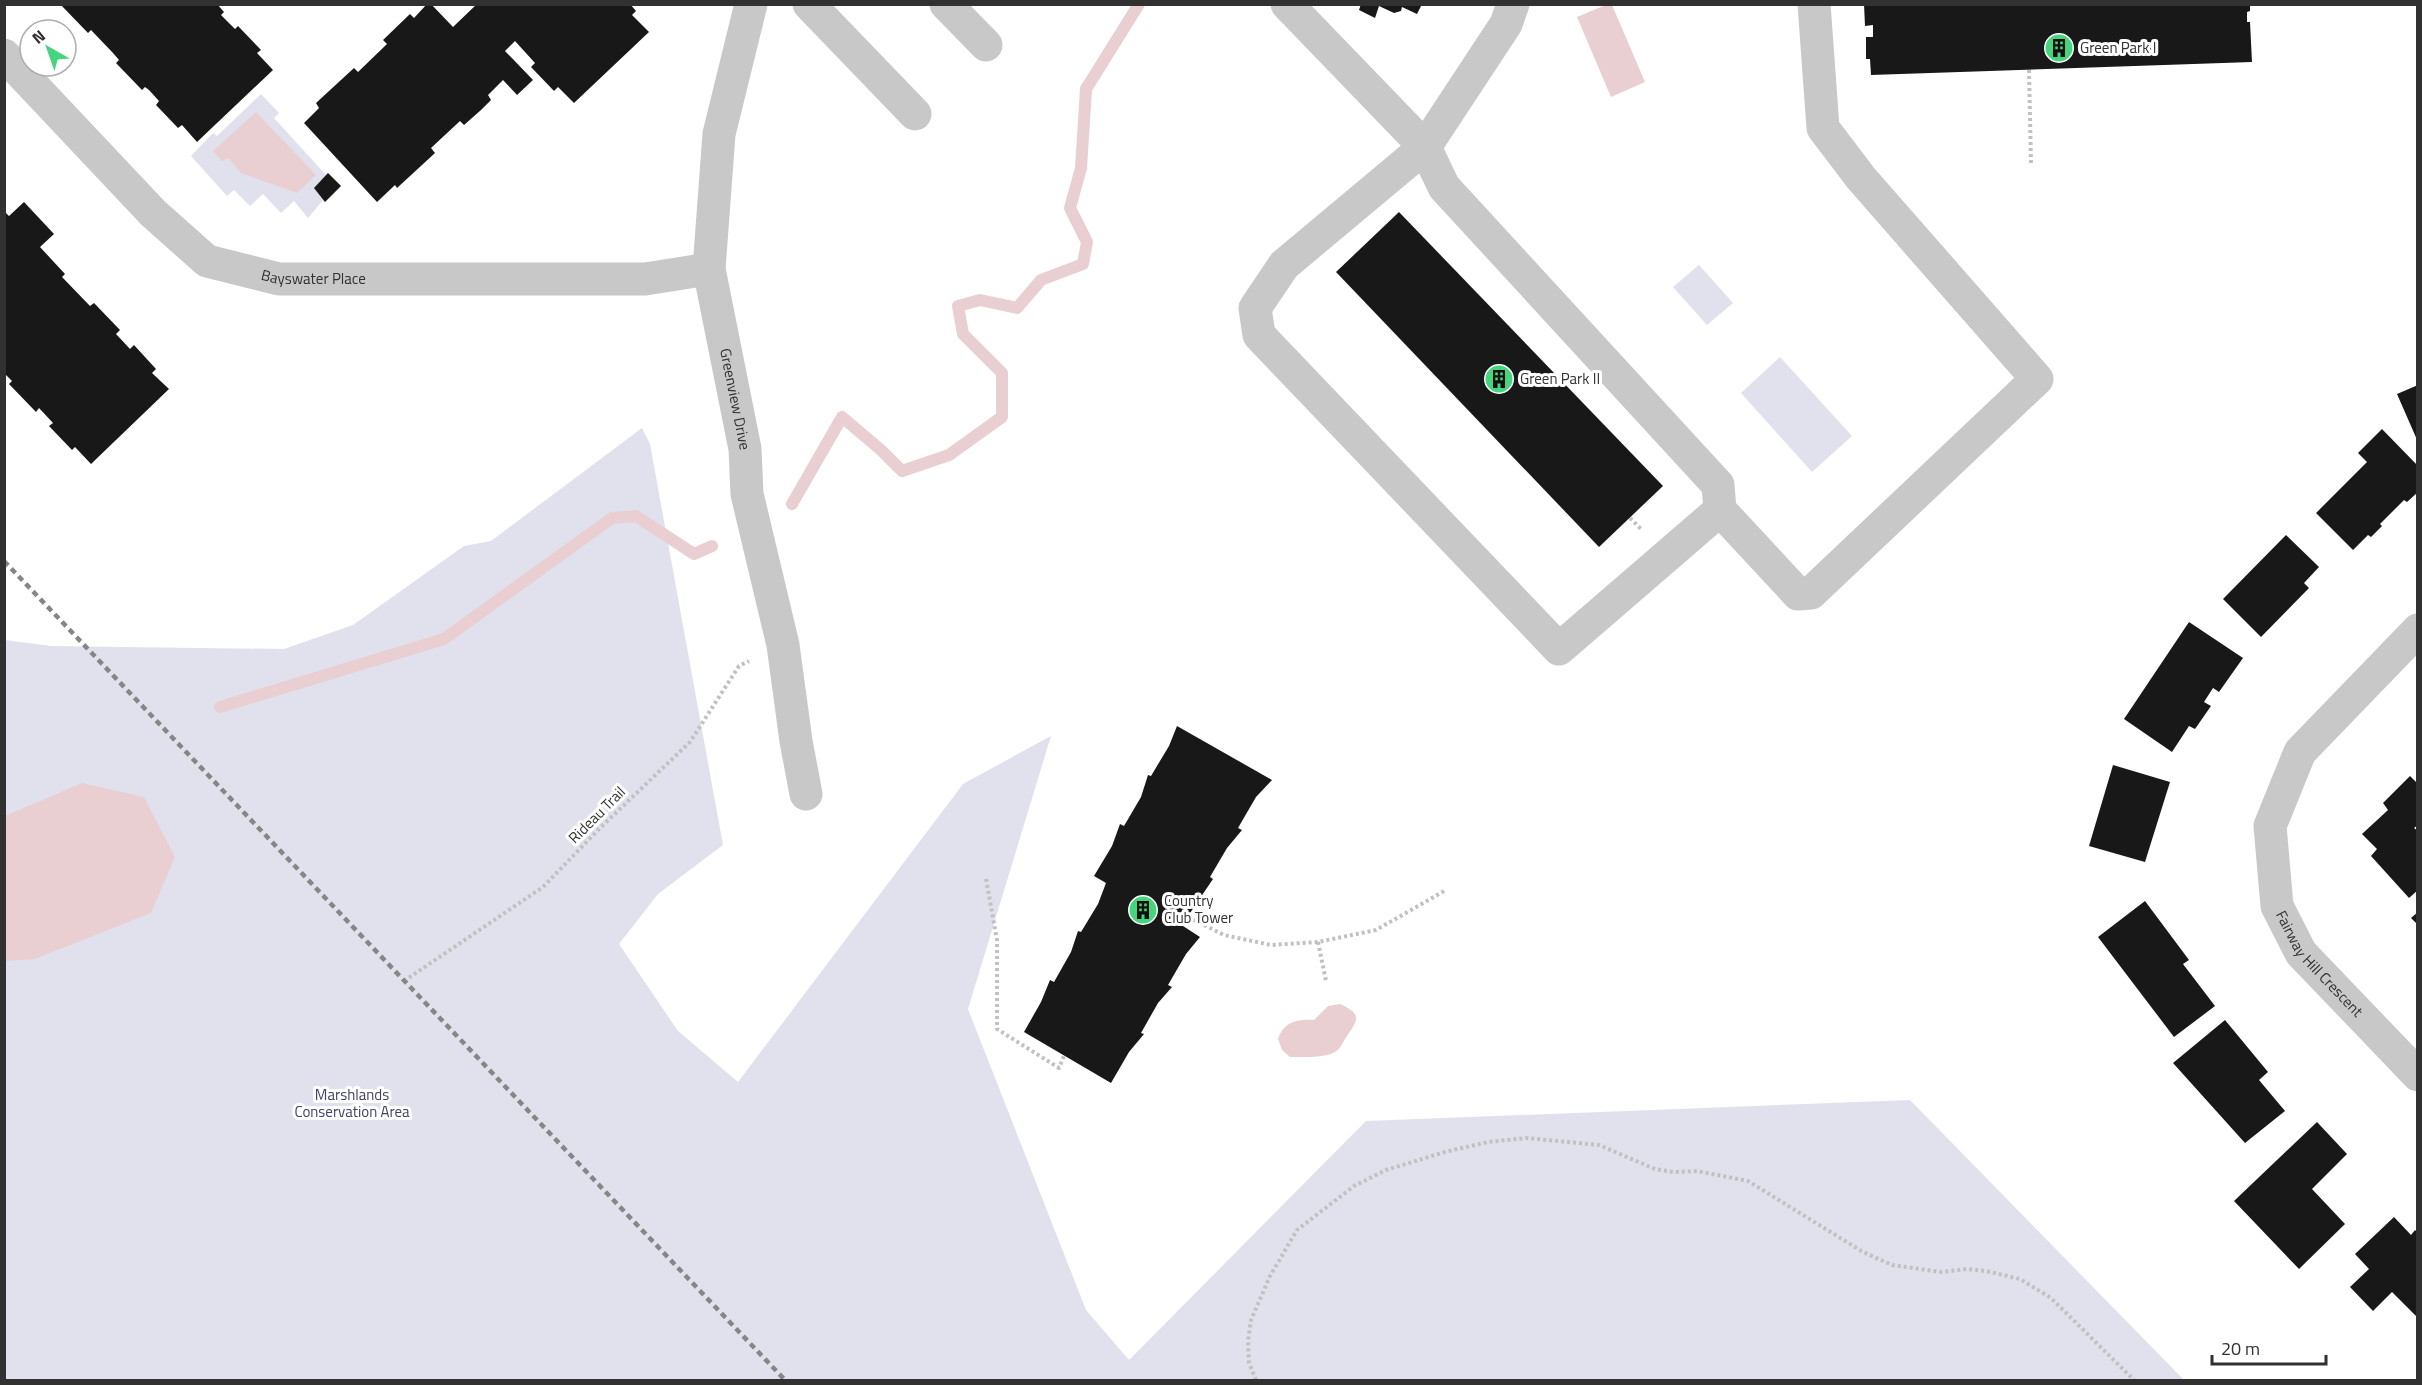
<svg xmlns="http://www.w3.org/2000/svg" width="2422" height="1385" viewBox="0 0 2422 1385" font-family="'Titillium Web',sans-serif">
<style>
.green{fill:#e0e1ec}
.water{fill:#e9cfd2}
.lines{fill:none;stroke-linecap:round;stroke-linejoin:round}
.stream{stroke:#e9cfd2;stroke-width:12}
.building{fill:#181818}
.path{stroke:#c1c1c1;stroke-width:4;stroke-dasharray:3 3;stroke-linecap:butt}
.minor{stroke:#c8c8c8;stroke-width:33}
.rail{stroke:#868686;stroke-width:4.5;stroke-dasharray:6 4.5;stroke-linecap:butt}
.labels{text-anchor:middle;stroke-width:6;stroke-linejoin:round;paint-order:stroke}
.poi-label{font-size:15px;fill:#313131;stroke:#fff;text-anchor:start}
.street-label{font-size:15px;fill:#313131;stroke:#fff}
.park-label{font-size:15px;fill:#424268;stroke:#fff}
</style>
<rect width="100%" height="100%" fill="#fff"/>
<g class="green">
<polygon points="261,94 279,113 274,118 326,175 328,173 341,186 325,202 323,200 308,218 294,201 281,213 263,194 250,206 234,190 227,196 191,156 213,133 217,136"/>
<polygon points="1699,265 1733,303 1707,325 1673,287"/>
<polygon points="1780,357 1852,436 1812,472 1741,393"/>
<polygon points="642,428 650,444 723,845 658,894 619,944 678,1031 738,1082 963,784 1051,736 968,1009 1086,1310 1129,1360 1366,1121 1910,1100 2184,1380 5,1380 5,640 51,646 284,649 353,625 464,546 491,541"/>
</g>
<g class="water">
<polygon points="1608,4 1612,5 1645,82 1611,97 1577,17"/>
<polygon points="256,112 316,175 297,193 241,173 228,158 222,161 213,151"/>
<polygon points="82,783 144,797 175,857 151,913 35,959 5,961 5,816"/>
<path d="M1340,1004C1365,1015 1356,1022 1345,1039C1341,1045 1340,1050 1333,1053C1321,1058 1304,1057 1290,1057L1282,1050L1278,1039C1284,1022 1296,1019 1314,1020L1328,1006Z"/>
</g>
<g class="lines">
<g class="stream">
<polyline points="792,504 842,417 881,450 902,471 949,455 1002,417 1002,373 963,334 958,306 980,300 1017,308 1041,280 1083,264 1087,242 1070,208 1081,168 1086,89 1139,4"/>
<polyline points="220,707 444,639 612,518 636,516 694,554 712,546"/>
</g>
</g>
<g class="building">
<polygon points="60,4 217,4 224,12 221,15 235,29 238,26 261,50 257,53 273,70 197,142 182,125 178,128 156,105 159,101 149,90 145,87 142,90 116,63 119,60 113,53 91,30 88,33"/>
<polygon points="427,4 431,4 453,27 477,4 630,4 636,11 632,15 649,32 574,103 558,87 554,91 531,67 535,63 515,41 505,51 533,80 517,95 503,80 488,95 491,100 481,110 464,125 460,121 431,148 435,153 397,188 395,185 377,202 304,123 319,108 316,103 354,68 358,72 387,44 383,40 410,14 414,18"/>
<polygon points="1361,4 1422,4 1417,14 1402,7 1401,11 1394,13 1379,6 1375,18 1359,10"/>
<polygon points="1864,4 2250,4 2250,11 2247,12 2247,22 2250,22 2252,62 1871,75 1870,59 1866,59 1866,37 1873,37 1873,25 1865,26"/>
<polygon points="328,173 341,186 325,202 314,188"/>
<polygon points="24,202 54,234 40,247 65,274 62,277 90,306 94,303 120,330 116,334 130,349 134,345 156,369 152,373 169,389 91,464 75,447 72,450 49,426 53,423 39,408 36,412 9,384 12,381 4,373 4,211 9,216"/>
<polygon points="1399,212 1663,486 1599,547 1336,272"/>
<polygon points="2418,385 2418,442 2397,394"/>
<polygon points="2382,429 2418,466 2418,492 2407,502 2404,500 2380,524 2382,526 2371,537 2368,535 2353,550 2316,513 2367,462 2358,453"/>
<polygon points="2286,535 2319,567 2304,583 2309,588 2261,637 2223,599"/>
<polygon points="2189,622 2243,658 2219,692 2213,688 2204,702 2211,706 2195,729 2189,726 2172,752 2124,719"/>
<polygon points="1177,726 1272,780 1256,797 1238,828 1242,830 1227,848 1210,877 1213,879 1184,922 1183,926 1200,937 1186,954 1168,985 1172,987 1158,1003 1141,1033 1144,1034 1129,1052 1111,1083 1024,1032 1041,1002 1050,980 1054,982 1071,952 1078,931 1081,932 1098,904 1106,883 1094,876 1112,846 1120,824 1124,826 1141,797 1148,775 1151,776 1169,746"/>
<polygon points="2113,765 2170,782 2145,862 2089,846"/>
<polygon points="2410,776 2418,784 2418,825 2414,828 2418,831 2418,890 2409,898 2371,856 2377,849 2362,834 2388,810 2383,803"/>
<polygon points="2145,901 2189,960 2183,964 2215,1006 2174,1037 2098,937"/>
<polygon points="2418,912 2418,925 2411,918"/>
<polygon points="2225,1020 2268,1072 2259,1080 2285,1111 2245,1143 2173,1063"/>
<polygon points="2317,1122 2347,1154 2312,1189 2345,1224 2299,1269 2234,1201"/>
<polygon points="2394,1217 2411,1235 2415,1230 2418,1233 2418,1318 2392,1292 2373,1311 2350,1287 2369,1269 2355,1254"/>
</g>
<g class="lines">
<g class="path">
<polyline points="2029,70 2031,164"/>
<polyline points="1630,518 1642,530"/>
<polyline points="986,879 997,940 997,1029 1059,1068 1064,1056"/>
<polyline points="1188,917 1224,935 1271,945 1318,942 1376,930 1446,890"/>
<polyline points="1318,942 1326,981"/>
<polyline points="404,981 543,887 600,828 690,742 739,666 749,661"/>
<polyline points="1256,1380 1249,1363 1248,1341 1251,1320 1270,1276 1297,1230 1354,1186 1386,1170 1445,1152 1488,1142 1526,1138 1599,1145 1655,1169 1673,1172 1697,1171 1748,1181 1863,1252 1892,1265 1941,1272 1967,1269 1986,1271 2020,1279 2051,1298 2134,1380"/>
</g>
<g class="minor">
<path id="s1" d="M751,4L719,134L709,269L745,449L747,494L783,645L796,741L806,794"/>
<polyline points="809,4 915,114"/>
<polyline points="946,4 986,45"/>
<polyline points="1287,4 1425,147 1444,187 1718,485 1720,510 1559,649 1259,335 1255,308 1284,265 1425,147 1506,24 1513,4"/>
<path id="s2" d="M4,55L153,213L207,261L279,279H645L709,269"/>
<polyline points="1720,510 1798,594 1811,593 2037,379 1861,178 1823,128 1814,4"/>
<path id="s3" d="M2418,630L2300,752L2270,826L2277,906L2301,953L2418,1075"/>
</g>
<polyline class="rail" points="4,561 785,1380"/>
</g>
<defs>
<g id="building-disc" transform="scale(1.5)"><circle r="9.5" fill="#46d47f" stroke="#fff"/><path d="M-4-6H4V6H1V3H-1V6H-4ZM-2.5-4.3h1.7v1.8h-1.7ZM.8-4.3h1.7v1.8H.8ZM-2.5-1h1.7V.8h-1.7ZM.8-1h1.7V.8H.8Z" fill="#111"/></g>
</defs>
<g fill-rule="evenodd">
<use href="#building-disc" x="2059" y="48"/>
<use href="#building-disc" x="1499" y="379"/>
<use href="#building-disc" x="1143" y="910"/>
</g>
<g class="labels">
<g class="poi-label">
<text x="2080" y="53">Green Park I</text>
<text x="1520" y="384">Green Park II</text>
<text x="1164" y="906">Country<tspan x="1164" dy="17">Club Tower</tspan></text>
</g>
<g class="street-label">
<text dy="5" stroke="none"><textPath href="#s2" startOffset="398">Bayswater Place</textPath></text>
<text dy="5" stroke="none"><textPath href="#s1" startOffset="402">Greenview Drive</textPath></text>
<text transform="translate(597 815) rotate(-45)" y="5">Rideau Trail</text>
<text dy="5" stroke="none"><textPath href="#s3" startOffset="402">Fairway Hill Crescent</textPath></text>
</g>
<g class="park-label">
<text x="352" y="1100">Marshlands<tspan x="352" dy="17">Conservation Area</tspan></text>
</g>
</g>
<rect width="2422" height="1385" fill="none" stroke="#313131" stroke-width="12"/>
<g transform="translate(48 48) rotate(320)"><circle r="28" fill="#ffffff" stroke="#adadad" stroke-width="1.5"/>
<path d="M0-4.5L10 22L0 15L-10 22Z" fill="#46d47f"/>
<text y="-9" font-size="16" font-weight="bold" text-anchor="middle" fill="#313131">N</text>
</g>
<path d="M2212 1355v9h114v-9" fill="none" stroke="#313131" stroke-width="3"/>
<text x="2221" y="1355" font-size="18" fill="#313131" stroke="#ffffff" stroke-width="4.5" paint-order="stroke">20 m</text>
</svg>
